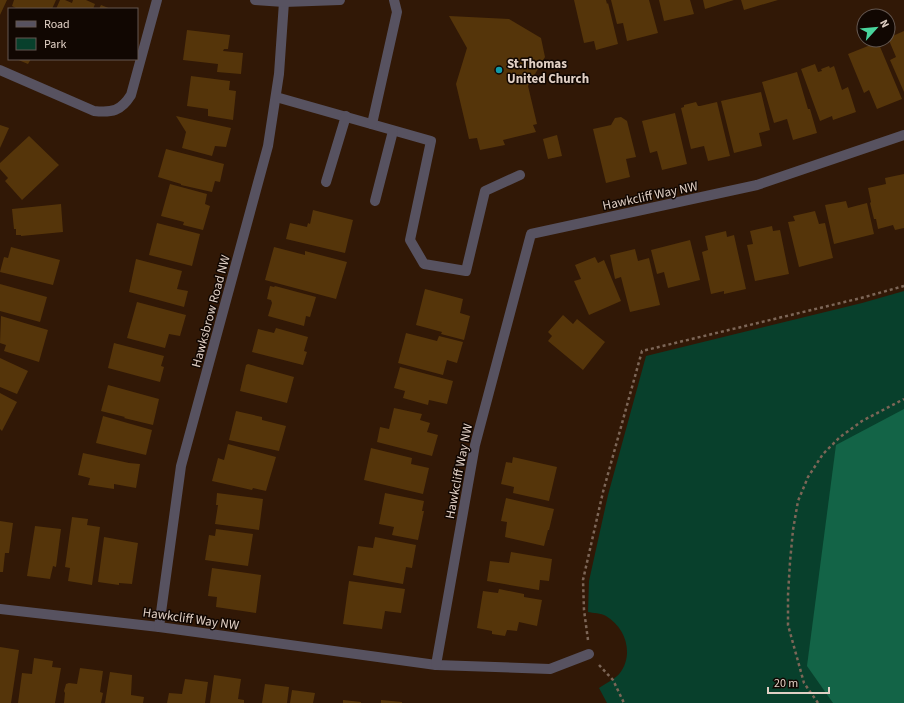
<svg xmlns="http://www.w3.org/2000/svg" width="904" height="703" viewBox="0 0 904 703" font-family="'Source Sans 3',sans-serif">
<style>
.green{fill:#08402c}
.forest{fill:#136447}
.building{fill:#55350a}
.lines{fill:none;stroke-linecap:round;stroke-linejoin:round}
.path{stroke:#7c6657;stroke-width:2.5;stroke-dasharray:3 3;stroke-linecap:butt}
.service{stroke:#575260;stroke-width:10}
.minor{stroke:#575260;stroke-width:10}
.tertiary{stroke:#575260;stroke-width:10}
.culture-dot{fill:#0f9aa8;stroke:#110702;stroke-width:1.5}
.labels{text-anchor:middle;stroke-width:3;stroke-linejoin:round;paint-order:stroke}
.poi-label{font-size:13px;font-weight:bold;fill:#e0cfc4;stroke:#110702;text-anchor:start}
.street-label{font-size:13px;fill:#e0cfc4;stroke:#110702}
</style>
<rect width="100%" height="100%" fill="#311806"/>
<path class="green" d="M904,291V703H607L599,688C606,683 615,679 620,673C634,654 626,628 606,616C601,613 593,613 588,612L589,581L608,495L646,356L862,303Z"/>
<polygon class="forest" points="904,409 904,703 833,703 807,666 836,445"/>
<g class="building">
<polygon points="0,0 7,0 0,15"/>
<polygon points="14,0 56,0 52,9 18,9 12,6"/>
<polygon points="60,0 65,0 72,3 73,0 86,0 95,4 93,9 56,9"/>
<polygon points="574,0 606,0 607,4 608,3 618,44 596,50 594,41 584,43"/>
<polygon points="611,0 649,0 658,33 627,41 623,23 617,24"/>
<polygon points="659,0 690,0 694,14 664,21"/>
<polygon points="703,0 734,0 705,9"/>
<polygon points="741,0 778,0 744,10"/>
<polygon points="101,5 111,9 99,9"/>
<polygon points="449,16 509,19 541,38 545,57 528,86 537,124 533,125 536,132 503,140 505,145 480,150 477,138 469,139 456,84 467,48"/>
<polygon points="187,30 230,35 228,49 224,49 223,51 243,53 241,74 217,72 218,64 183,60"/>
<polygon points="904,31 904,92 890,60 896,57 888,38"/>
<polygon points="878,42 902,99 877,109 869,90 864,93 848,54"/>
<polygon points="16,59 31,59 28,64"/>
<polygon points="815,64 818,72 822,71 821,69 829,66 830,68 834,66 842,90 848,87 856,112 833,120 832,116 820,121 801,69"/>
<polygon points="797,72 808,109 810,109 817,133 793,140 787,119 774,123 762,82"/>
<polygon points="191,76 230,81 229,90 236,91 233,120 208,116 208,109 187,106"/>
<polygon points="761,92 770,130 759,133 762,146 734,153 721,101"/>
<polygon points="696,102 698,106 700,106 717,102 730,156 708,161 704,146 691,149 681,108 684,107 684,105"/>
<polygon points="675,113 687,164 662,170 657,151 650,153 642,121"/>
<polygon points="176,116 231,128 226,147 215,146 212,156 182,148 186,132"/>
<polygon points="621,117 627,121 636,157 626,159 630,177 606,183 593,129 611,125 615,118"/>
<polygon points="0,125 9,128 0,148"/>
<polygon points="557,135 562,156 548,159 543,139"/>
<polygon points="29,136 59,165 22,200 5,181 8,178 0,169 0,163"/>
<polygon points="166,149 224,164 220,182 215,181 212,192 181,185 181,184 158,177"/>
<polygon points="904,174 904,228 895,230 893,225 878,229 876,219 874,219 870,203 871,202 868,188 886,184 885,178"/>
<polygon points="170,184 207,194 205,204 210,206 203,230 183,225 184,222 161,216"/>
<polygon points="846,201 848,208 867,203 874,234 834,244 825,205"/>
<polygon points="61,204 63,232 21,236 21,235 16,235 16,229 14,229 12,209"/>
<polygon points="313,210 353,220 345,253 286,239 290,223 307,227 308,223 310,224"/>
<polygon points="815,211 819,224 825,223 833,258 799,267 788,222 795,221 793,216"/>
<polygon points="157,223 200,234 192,266 149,255"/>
<polygon points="772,226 773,231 780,230 789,274 755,281 747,245 753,244 750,231"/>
<polygon points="726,231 727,237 734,235 746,289 724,294 724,291 711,294 702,252 708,250 705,236"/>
<polygon points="690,240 700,280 668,288 664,272 657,274 651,250"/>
<polygon points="11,247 60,260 53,285 0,272 4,257 8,258"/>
<polygon points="274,247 305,255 305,251 347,262 336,299 265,280"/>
<polygon points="635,249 638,261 649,258 660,305 630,312 621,277 615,279 610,255"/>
<polygon points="595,257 598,263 604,260 621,301 589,315 574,281 581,279 575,265"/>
<polygon points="136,259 182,271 177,289 188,291 184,307 129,292"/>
<polygon points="0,284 47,297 40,322 0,311"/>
<polygon points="270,286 274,287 275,286 316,297 310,317 306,316 304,326 268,316 272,303 271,300 267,299"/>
<polygon points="425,289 463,299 460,313 470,316 464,340 441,334 442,332 416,325"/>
<polygon points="137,302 186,315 180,336 169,334 165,348 127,338"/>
<polygon points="563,315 573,324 577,319 605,342 583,370 548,341 552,336 548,332"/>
<polygon points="1,316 48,330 39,362 4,351 6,345 0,343"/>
<polygon points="276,328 308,337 304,351 307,352 303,365 252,352 258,329 274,333"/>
<polygon points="406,333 437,341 439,336 463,342 457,363 447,360 443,375 398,363"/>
<polygon points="114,343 164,356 161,366 164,367 160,382 108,368"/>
<polygon points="0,358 28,371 17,394 0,387"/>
<polygon points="248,364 294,377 287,403 240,391 246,365"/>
<polygon points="400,367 453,381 447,404 429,400 428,405 403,398 405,391 394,388"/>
<polygon points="108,385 159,399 153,425 124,418 125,417 101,411"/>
<polygon points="0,393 17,402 2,431 0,429"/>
<polygon points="394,408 422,414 420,420 430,423 427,432 438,435 432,456 377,442 380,427 389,429"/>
<polygon points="236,411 262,417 262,420 286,426 279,451 229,440"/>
<polygon points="103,416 152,430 146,455 96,443"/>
<polygon points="228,444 276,457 266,491 253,488 252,490 212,481 218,458 224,460"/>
<polygon points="371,448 412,458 411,464 429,468 423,494 364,480"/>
<polygon points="83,453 129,463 140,464 136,488 114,484 114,489 88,485 90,478 78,475"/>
<polygon points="513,457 557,467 549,501 513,493 514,487 501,484 506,462 512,463"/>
<polygon points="217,493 263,499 259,530 215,524 218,505 216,505"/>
<polygon points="385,493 424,501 422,511 424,511 418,540 392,535 394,527 379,524"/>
<polygon points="506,498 554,509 549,530 548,530 544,546 505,537 507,522 501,521"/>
<polygon points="72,517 88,519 87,525 100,527 92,585 68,581 70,568 65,567"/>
<polygon points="0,521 13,523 9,553 5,553 3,572 0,572"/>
<polygon points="35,526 61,529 56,567 53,566 50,579 27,576"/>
<polygon points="216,529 253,534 248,566 205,560 209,535 215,536"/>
<polygon points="104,537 138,543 132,584 119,583 119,585 98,582"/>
<polygon points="375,537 416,545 412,568 406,567 403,584 353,575 358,546 373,548"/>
<polygon points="511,552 552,559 549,581 540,580 539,590 487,581 490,561 509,563"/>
<polygon points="212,568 261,575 256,613 216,607 217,597 208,596"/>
<polygon points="349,581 405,589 401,613 385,611 382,629 343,624"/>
<polygon points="499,589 524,594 524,597 542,600 537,626 519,622 517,631 507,630 505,636 492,634 492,631 477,628 483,591 498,593"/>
<polygon points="0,647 19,650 11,703 0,703"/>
<polygon points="34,658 53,661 52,667 61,668 55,703 18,703 22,673 32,674"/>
<polygon points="80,668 103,671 100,692 103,693 101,703 64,703 65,693 64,691 66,684 69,683 77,684"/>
<polygon points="110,672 132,675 131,695 144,697 143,703 105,703"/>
<polygon points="214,675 241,679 238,699 244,700 244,703 210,703"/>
<polygon points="185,679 208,682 205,703 167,703 169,693 182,694"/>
<polygon points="265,684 289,687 287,703 262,703"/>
<polygon points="292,690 315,693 313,703 290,703"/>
<polygon points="343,700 361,702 361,703 343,703"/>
<polygon points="381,700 402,702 402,703 381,703"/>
</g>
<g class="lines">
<g class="path">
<polyline points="588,640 584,610 583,580 603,492 642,351 861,298 904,286"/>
<polyline points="599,665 613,680 624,703"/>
<polyline points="818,703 804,683 788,625 788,595 790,562 793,530 798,501 808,477 823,454 840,437 862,421 904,399"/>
</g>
<g class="service">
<path d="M0,70L94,111C112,113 121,111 131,95L157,0"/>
<polyline points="276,97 431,141 410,240 424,264 466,271 485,191 520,175"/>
<polyline points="372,124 397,12 394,0"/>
<polyline points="326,182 346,116"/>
<polyline points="375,201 393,131"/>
</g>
<g class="minor">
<polyline points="0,609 159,627 436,665 550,669 589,654"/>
<polyline points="159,627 181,466 268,146 279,74 284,2"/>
<polyline points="436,665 475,445 531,234 757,185 904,135"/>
</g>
<polyline class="tertiary" points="255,0 284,2 340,0"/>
</g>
<circle class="culture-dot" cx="499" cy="70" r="4"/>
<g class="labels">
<g class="poi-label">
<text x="507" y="68">St.Thomas<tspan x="507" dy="15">United Church</tspan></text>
</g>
<g class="street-label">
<text transform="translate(650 195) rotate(-12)" y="5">Hawkcliff Way NW</text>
<text transform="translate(210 311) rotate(-75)" y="5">Hawksbrow Road NW</text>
<text transform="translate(458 471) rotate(-79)" y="5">Hawkcliff Way NW</text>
<text transform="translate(191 618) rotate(8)" y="5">Hawkcliff Way NW</text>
</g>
</g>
<rect x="8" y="8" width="130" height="52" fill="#110702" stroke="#645750"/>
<rect x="16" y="21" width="20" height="6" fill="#575260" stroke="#645750"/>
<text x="44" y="28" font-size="12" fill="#e0cfc4">Road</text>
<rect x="16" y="38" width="20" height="12" fill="#08402c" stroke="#645750"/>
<text x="44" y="48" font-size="12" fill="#e0cfc4">Park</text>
<g transform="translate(876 28) rotate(63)"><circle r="19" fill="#110702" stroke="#645750"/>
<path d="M0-3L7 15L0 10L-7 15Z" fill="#49d49c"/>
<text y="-6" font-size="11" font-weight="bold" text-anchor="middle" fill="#e0cfc4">N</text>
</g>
<path d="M768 687v6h61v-6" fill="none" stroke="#e0cfc4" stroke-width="2"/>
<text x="774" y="687" font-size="12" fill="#e0cfc4" stroke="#110702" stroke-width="3" paint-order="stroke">20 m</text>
</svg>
